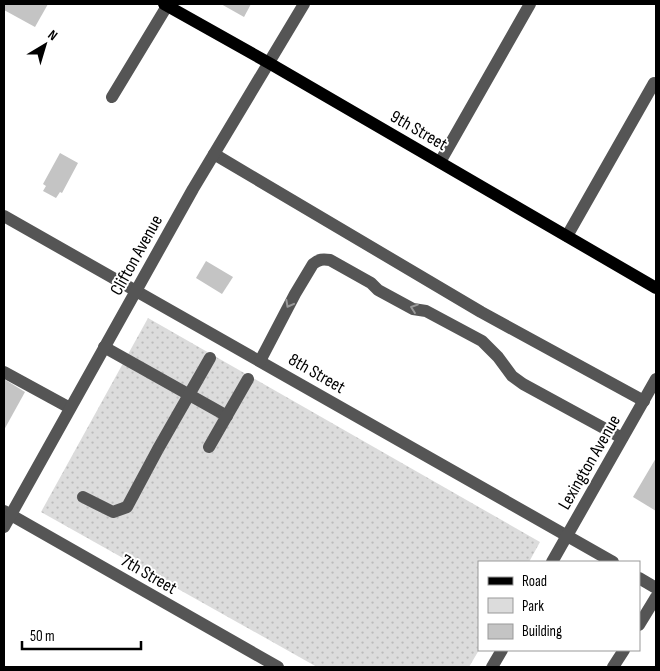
<svg xmlns="http://www.w3.org/2000/svg" width="660" height="671" viewBox="0 0 660 671" font-family="'Sofia Sans Condensed',sans-serif">
<style>
.green{fill:url(#green-dots)}
.building{fill:#c4c4c4}
.lines{fill:none;stroke-linecap:round;stroke-linejoin:round}
.minor{stroke:#555;stroke-width:12}
.major{stroke:#000;stroke-width:12}
.oneway{stroke:#999}
.labels{text-anchor:middle;stroke-width:4;stroke-linejoin:round;paint-order:stroke}
.street-label{font-size:18px;fill:#000;stroke:#fff}
</style>
<defs>
<pattern id="green-dots" width="8" height="8" patternUnits="userSpaceOnUse" patternTransform="scale(1.25)"><rect width="8" height="8" fill="#dcdcdc"/><path d="M2 2h.1M6 6h.1" fill="none" stroke="#bbb" stroke-width="1.8" stroke-linecap="round"/></pattern>
</defs>
<rect width="100%" height="100%" fill="#fff"/>
<polygon class="green" points="148,318 540,542 529,562 479,562 479,650 469,667 317,667 41,512"/>
<g class="building">
<polygon points="4,4 48,4 35,27 4,10"/>
<polygon points="221,4 251,4 244,17"/>
<polygon points="60,153 78,163 62,193 60,192 56,198 43,191 46,186 43,184"/>
<polygon points="206,261 233,277 222,294 196,278"/>
<polygon points="4,379 25,392 4,430"/>
<polygon points="656,458 656,511 633,497"/>
</g>
<g class="lines">
<g class="minor">
<polyline points="112,97 167,6"/>
<polyline points="214,154 481,312 644,401"/>
<polyline points="440,162 530,4"/>
<polyline points="4,216 613,562"/>
<polyline points="567,236 654,83"/>
<polyline points="104,347 227,416"/>
<path d="M260,361L295,294L313,264C319,259 323,259 330,260L371,283L378,290L413,309L426,311L482,341L498,357L512,376L523,384L622,438"/>
<polyline points="4,372 70,408"/>
<polyline points="209,447 248,379"/>
<polyline points="83,497 113,512 127,507 158,449 210,358"/>
<polyline points="4,511 278,667"/>
<polyline points="4,527 193,189 304,4"/>
<polyline points="552,562 656,379"/>
<polyline points="639,578 656,588"/>
<polyline points="639,625 656,597"/>
<polyline points="492,667 502,650"/>
<polyline points="613,667 624,650"/>
</g>
<polyline class="major" points="164,4 269,63 656,288"/>
</g>
<defs><path id="oneway-chevron" d="M-2-3.5L2.5 0L-2 3.5" fill="none" stroke-width="1.6" stroke-linecap="round" stroke-linejoin="round" transform="scale(1.25)"/></defs>
<g class="oneway">
<use href="#oneway-chevron" transform="translate(289 304) rotate(118)"/>
<use href="#oneway-chevron" transform="translate(414 308) rotate(-161)"/>
</g>
<g class="labels">
<g class="street-label">
<text transform="translate(419 130) rotate(30)" y="6">9th Street</text>
<text transform="translate(136 255) rotate(-61)" y="6">Clifton Avenue</text>
<text transform="translate(317 373) rotate(30)" y="6">8th Street</text>
<text transform="translate(589 462) rotate(-60)" y="6">Lexington Avenue</text>
<text transform="translate(149 574) rotate(30)" y="6">7th Street</text>
</g>
</g>
<rect width="660" height="671" fill="none" stroke="#000000" stroke-width="10"/>
<rect x="478" y="561" width="162" height="90" fill="#ffffff" stroke="#999999"/>
<rect x="488" y="577" width="25" height="8" fill="#000000" stroke="#999999"/>
<text x="522" y="586" font-size="15" fill="#000000">Road</text>
<rect x="488" y="598" width="25" height="15" fill="#dcdcdc" stroke="#999999"/>
<text x="522" y="611" font-size="15" fill="#000000">Park</text>
<rect x="488" y="624" width="25" height="15" fill="#c4c4c4" stroke="#999999"/>
<text x="522" y="636" font-size="15" fill="#000000">Building</text>
<g transform="translate(45 45) rotate(38)" stroke="#ffffff" stroke-width="4" paint-order="stroke">
<path d="M0-4L9 19L0 12L-9 19Z" fill="#000000"/>
<text y="-8" font-size="14" font-weight="bold" text-anchor="middle" fill="#000000">N</text>
</g>
<path d="M22 641v8h119v-8" fill="none" stroke="#000000" stroke-width="2.5"/>
<text x="30" y="641" font-size="15" fill="#000000" stroke="#ffffff" stroke-width="4" paint-order="stroke">50 m</text>
</svg>
